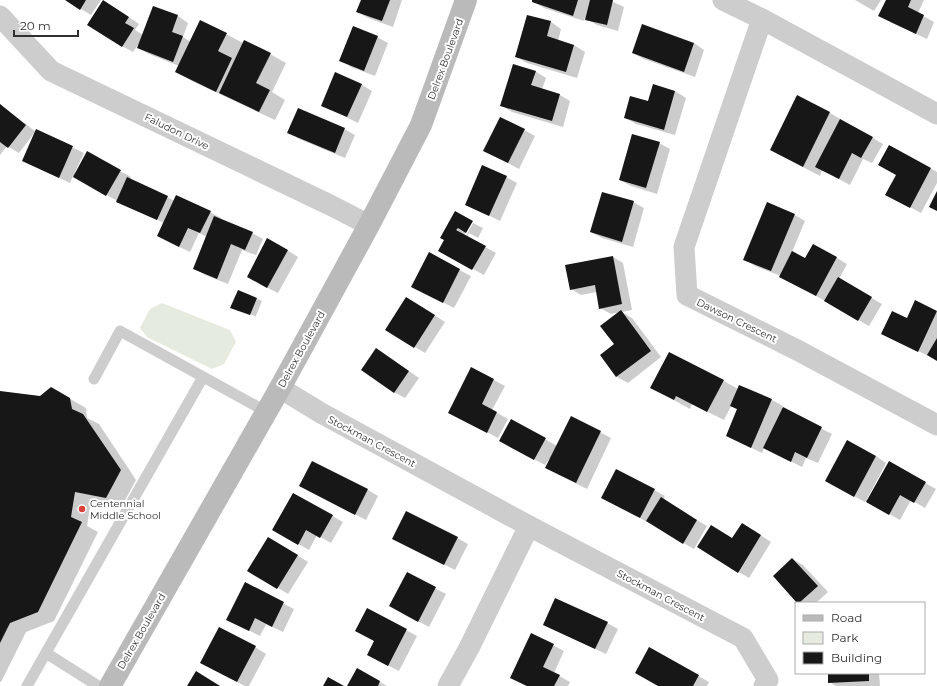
<svg xmlns="http://www.w3.org/2000/svg" width="937" height="686" viewBox="0 0 937 686" font-family="Montserrat,sans-serif">
<style>
.green{fill:#e5ecdf}
.shadow{fill:#0003}
.building{fill:#171717}
.lines{fill:none;stroke-linecap:round;stroke-linejoin:round}
.lane{stroke:#cdcdcd;stroke-width:11}
.street{stroke:#cdcdcd;stroke-width:21}
.secondary{stroke:#bababa;stroke-width:22}
.poi-dot{fill:#dd433d;stroke:#fff;stroke-width:1.5}
.labels{text-anchor:middle;stroke-width:4;stroke-linejoin:round;paint-order:stroke}
.street-label{font-size:10px;fill:#303030;stroke:#fff}
.poi-label{font-size:10px;fill:#303030;stroke:#fff;text-anchor:start}
</style>
<rect width="100%" height="100%" fill="#fff"/>
<polygon class="green" points="162,303 230,330 236,342 224,364 212,369 147,337 140,328 150,309"/>
<g class="shadow">
<polygon points="66,0 101,0 91,15"/>
<polygon points="362,0 402,0 393,27 368,18 358,12"/>
<polygon points="533,0 609,0 624,7 618,31 597,25 585,18 584,21 544,8 533,2"/>
<polygon points="855,0 881,0 874,11"/>
<polygon points="887,0 924,0 918,13 934,22 927,39 890,22"/>
<polygon points="114,7 139,24 135,30 143,35 153,7 178,16 188,23 183,37 191,42 226,34 243,43 270,54 286,63 272,92 285,100 275,120 192,81 176,72 179,66 149,54 138,48 140,42 133,52 122,46"/>
<polygon points="551,22 561,29 558,41 574,45 585,52 577,78 527,63 516,57"/>
<polygon points="377,37 388,43 375,76 351,67 341,60"/>
<polygon points="694,43 704,50 695,77 644,59 633,53"/>
<polygon points="535,71 546,78 542,89 560,95 570,101 563,127 512,112 501,105"/>
<polygon points="362,85 372,91 358,123 322,105"/>
<polygon points="653,85 675,91 686,98 675,135 636,124 625,118 649,102"/>
<polygon points="798,97 830,113 883,144 872,163 863,159 850,185 822,170 820,176 771,150"/>
<polygon points="0,104 36,132 37,131 84,153 75,172 76,173 87,153 131,177 130,179 175,201 210,212 221,218 220,220 252,233 263,239 256,255 242,250 228,284 205,275 194,268 207,237 199,233 190,252 169,242 164,223 128,207 73,176 70,183 23,161 35,132 19,153 7,146 0,155"/>
<polygon points="344,129 355,135 345,158 299,139 289,133"/>
<polygon points="524,130 535,136 519,169 484,151"/>
<polygon points="659,143 670,149 657,194 631,186 620,180"/>
<polygon points="889,146 937,172 937,183 921,213 897,200 897,175"/>
<polygon points="506,177 517,183 500,221 466,204"/>
<polygon points="633,202 644,208 633,247 602,238 591,232"/>
<polygon points="456,213 472,222 463,237 465,238 473,223 483,228 478,238 469,233 467,237 496,253 484,275 440,251"/>
<polygon points="795,215 805,221 792,252 806,260 837,258 847,264 839,279 882,304 869,326 781,276 755,266 744,259"/>
<polygon points="287,250 298,257 278,293 258,283"/>
<polygon points="429,254 471,276 454,308 423,292"/>
<polygon points="613,257 623,263 632,310 622,312 632,318 661,357 628,383 617,377 601,356 616,345 620,312 611,314 600,308 597,292 581,295 571,289"/>
<polygon points="238,291 262,301 255,318 255,316 232,308"/>
<polygon points="916,301 937,312 937,360 893,339 907,319"/>
<polygon points="417,304 445,322 425,353 415,347"/>
<polygon points="377,349 419,378 405,398 394,392"/>
<polygon points="472,368 505,386 492,410 508,419 498,438 460,418"/>
<polygon points="724,381 738,389 740,386 772,400 783,406 782,408 832,434 818,463 806,458 802,467 764,448 762,453 727,436 738,410 731,406 724,420 692,404 690,409 652,388"/>
<polygon points="51,388 86,408 87,418 99,424 136,480 122,506 91,500 87,526 98,532 54,621 26,632 1,682 0,682 0,392 40,397"/>
<polygon points="571,417 611,438 587,489 557,474 550,460 549,459 545,465 511,447 512,420 557,446"/>
<polygon points="876,456 886,463 867,499 868,500 889,463 936,489 925,508 911,500 900,520 866,501 865,502 837,487"/>
<polygon points="300,486 368,490 378,496 366,520"/>
<polygon points="654,490 665,496 663,500 707,526 694,549 651,524 602,498"/>
<polygon points="294,494 343,522 331,543 317,535 309,550 274,530"/>
<polygon points="753,530 771,542 749,578 739,572 733,539"/>
<polygon points="457,538 468,544 455,570 404,544"/>
<polygon points="279,544 308,562 288,594 249,570"/>
<polygon points="792,559 803,565 828,592 816,603 798,603"/>
<polygon points="407,574 446,594 429,627 401,612"/>
<polygon points="245,584 294,609 283,632 266,624 260,636 238,625"/>
<polygon points="367,609 417,636 399,671 379,661"/>
<polygon points="607,623 618,629 606,654 555,630"/>
<polygon points="532,634 564,651 554,673 570,682 568,686 526,686 511,678"/>
<polygon points="255,647 266,654 249,686 245,686 212,669"/>
<polygon points="649,649 709,682 707,686 660,686"/>
<polygon points="358,669 387,686 348,686"/>
<polygon points="829,673 879,673 880,686 836,686 829,682"/>
</g>
<g class="building">
<polygon points="65,0 86,0 80,10"/>
<polygon points="103,0 129,17 125,23 134,28 122,47 87,25"/>
<polygon points="361,0 390,0 382,21 356,12"/>
<polygon points="532,0 578,0 573,16 532,2"/>
<polygon points="590,0 613,0 607,25 585,20"/>
<polygon points="886,0 911,0 908,7 924,15 916,34 878,16"/>
<polygon points="153,6 178,15 172,32 183,36 173,62 137,48"/>
<polygon points="527,15 551,21 547,36 574,45 566,72 515,57"/>
<polygon points="200,20 227,33 218,51 232,58 216,92 175,72"/>
<polygon points="642,24 694,43 684,72 632,53"/>
<polygon points="353,26 378,36 364,71 339,61"/>
<polygon points="244,40 271,53 256,83 270,90 259,112 219,93"/>
<polygon points="513,64 536,71 531,85 560,94 552,121 500,106"/>
<polygon points="335,72 362,84 347,117 321,106"/>
<polygon points="653,84 675,91 664,130 624,118 630,96 648,101"/>
<polygon points="797,95 830,112 803,167 770,150"/>
<polygon points="0,104 26,125 8,148 0,142"/>
<polygon points="298,108 345,128 335,153 287,133"/>
<polygon points="500,117 525,129 508,163 483,151"/>
<polygon points="840,119 873,137 861,158 852,153 839,179 815,167"/>
<polygon points="36,129 73,146 59,178 22,161"/>
<polygon points="632,134 660,142 646,188 619,180"/>
<polygon points="889,145 931,168 910,208 885,195 896,175 878,165"/>
<polygon points="87,151 121,170 106,196 73,177"/>
<polygon points="482,165 507,176 489,216 465,205"/>
<polygon points="127,177 168,196 157,220 116,202"/>
<polygon points="937,191 937,211 929,207"/>
<polygon points="602,192 634,201 622,242 590,232"/>
<polygon points="176,195 211,211 200,233 188,228 179,247 157,236"/>
<polygon points="767,202 795,214 771,271 743,260"/>
<polygon points="455,211 473,221 466,233 458,228 456,230 486,246 472,270 438,251 444,240 440,238"/>
<polygon points="214,216 253,232 245,250 231,244 217,279 193,269"/>
<polygon points="267,238 288,250 267,288 247,277"/>
<polygon points="813,244 837,257 816,296 779,277 792,251 805,258"/>
<polygon points="429,252 460,269 443,303 411,287"/>
<polygon points="613,256 622,304 599,309 595,285 570,290 565,265"/>
<polygon points="838,277 872,297 858,321 824,301"/>
<polygon points="238,290 257,298 250,315 230,308"/>
<polygon points="406,297 435,315 414,348 385,330"/>
<polygon points="915,300 937,311 918,352 881,334 892,311 907,318"/>
<polygon points="621,310 651,351 616,377 600,355 614,344 600,326"/>
<polygon points="937,338 937,361 927,355"/>
<polygon points="376,348 409,371 394,393 361,370"/>
<polygon points="669,352 724,380 707,412 676,396 674,400 650,388"/>
<polygon points="471,367 494,379 482,404 497,412 487,433 448,413"/>
<polygon points="739,385 772,399 751,448 726,436 737,409 730,406"/>
<polygon points="51,387 70,398 72,409 83,414 121,470 106,498 75,492 71,517 82,522 38,612 10,623 0,643 0,391 40,396"/>
<polygon points="783,407 822,427 807,458 795,452 791,462 763,448"/>
<polygon points="571,416 601,431 576,483 545,468"/>
<polygon points="511,419 546,438 534,460 499,441"/>
<polygon points="847,440 876,456 854,497 825,481"/>
<polygon points="312,461 368,489 355,515 299,486"/>
<polygon points="889,461 926,482 914,503 900,495 889,515 866,502"/>
<polygon points="616,469 655,489 640,518 601,498"/>
<polygon points="293,493 333,515 320,538 306,530 298,545 272,530"/>
<polygon points="661,497 697,520 683,544 646,521"/>
<polygon points="406,511 458,537 444,565 392,539"/>
<polygon points="742,523 761,535 738,573 697,547 711,525 732,538"/>
<polygon points="268,537 298,555 277,589 247,571"/>
<polygon points="792,558 818,586 799,603 797,603 773,576"/>
<polygon points="407,572 436,587 418,622 389,606"/>
<polygon points="245,582 284,602 272,627 255,618 249,631 226,620"/>
<polygon points="555,598 608,622 595,649 543,625"/>
<polygon points="367,608 407,629 388,666 367,655 374,641 355,631"/>
<polygon points="219,627 256,646 237,682 200,663"/>
<polygon points="531,633 554,644 543,667 560,675 554,686 527,686 510,678"/>
<polygon points="649,647 699,675 693,686 658,686 635,673"/>
<polygon points="357,668 380,681 378,686 347,686"/>
<polygon points="196,671 220,686 187,686"/>
<polygon points="828,673 869,673 869,681 828,683"/>
<polygon points="328,677 344,686 323,686"/>
</g>
<g class="lines">
<g class="lane">
<polyline points="94,379 120,331 267,412"/>
<polyline points="46,653 98,686"/>
<polyline points="27,686 203,377"/>
</g>
<g class="street">
<polyline points="723,0 762,19 937,114"/>
<polyline points="0,16 51,71 330,205 369,225"/>
<polyline points="762,19 684,247 687,295 799,351 937,425"/>
<polyline points="280,388 321,413 529,526 743,638 768,680 764,686"/>
<polyline points="448,686 469,648 529,526"/>
</g>
<polyline class="secondary" points="110,686 280,388 369,225 421,125 466,0"/>
</g>
<circle class="poi-dot" cx="82" cy="509" r="4"/>
<g class="labels">
<g class="street-label">
<text transform="translate(445 59) rotate(-70)" y="4">Delrex Boulevard</text>
<text transform="translate(177 131) rotate(26)" y="4">Faludon Drive</text>
<text transform="translate(737 320) rotate(26)" y="4">Dawson Crescent</text>
<text transform="translate(301 349) rotate(-61)" y="4">Delrex Boulevard</text>
<text transform="translate(372 441) rotate(28)" y="4">Stockman Crescent</text>
<text transform="translate(661 595) rotate(28)" y="4">Stockman Crescent</text>
<text transform="translate(141 631) rotate(-60)" y="4">Delrex Boulevard</text>
</g>
<g class="poi-label">
<text x="90" y="507">Centennial<tspan x="90" dy="12">Middle School</tspan></text>
</g>
</g>
<rect x="795" y="602" width="130" height="72" fill="#ffffff" stroke="#acacac"/>
<rect x="803" y="615" width="20" height="6" fill="#bababa" stroke="#acacac"/>
<text x="831" y="622" font-size="12" fill="#303030">Road</text>
<rect x="803" y="632" width="20" height="12" fill="#e5ecdf" stroke="#acacac"/>
<text x="831" y="642" font-size="12" fill="#303030">Park</text>
<rect x="803" y="652" width="20" height="12" fill="#171717" stroke="#acacac"/>
<text x="831" y="662" font-size="12" fill="#303030">Building</text>
<path d="M14 30v6h64v-6" fill="none" stroke="#303030" stroke-width="2"/>
<text x="20" y="30" font-size="12" fill="#303030" stroke="#ffffff" stroke-width="3" paint-order="stroke">20 m</text>
</svg>
